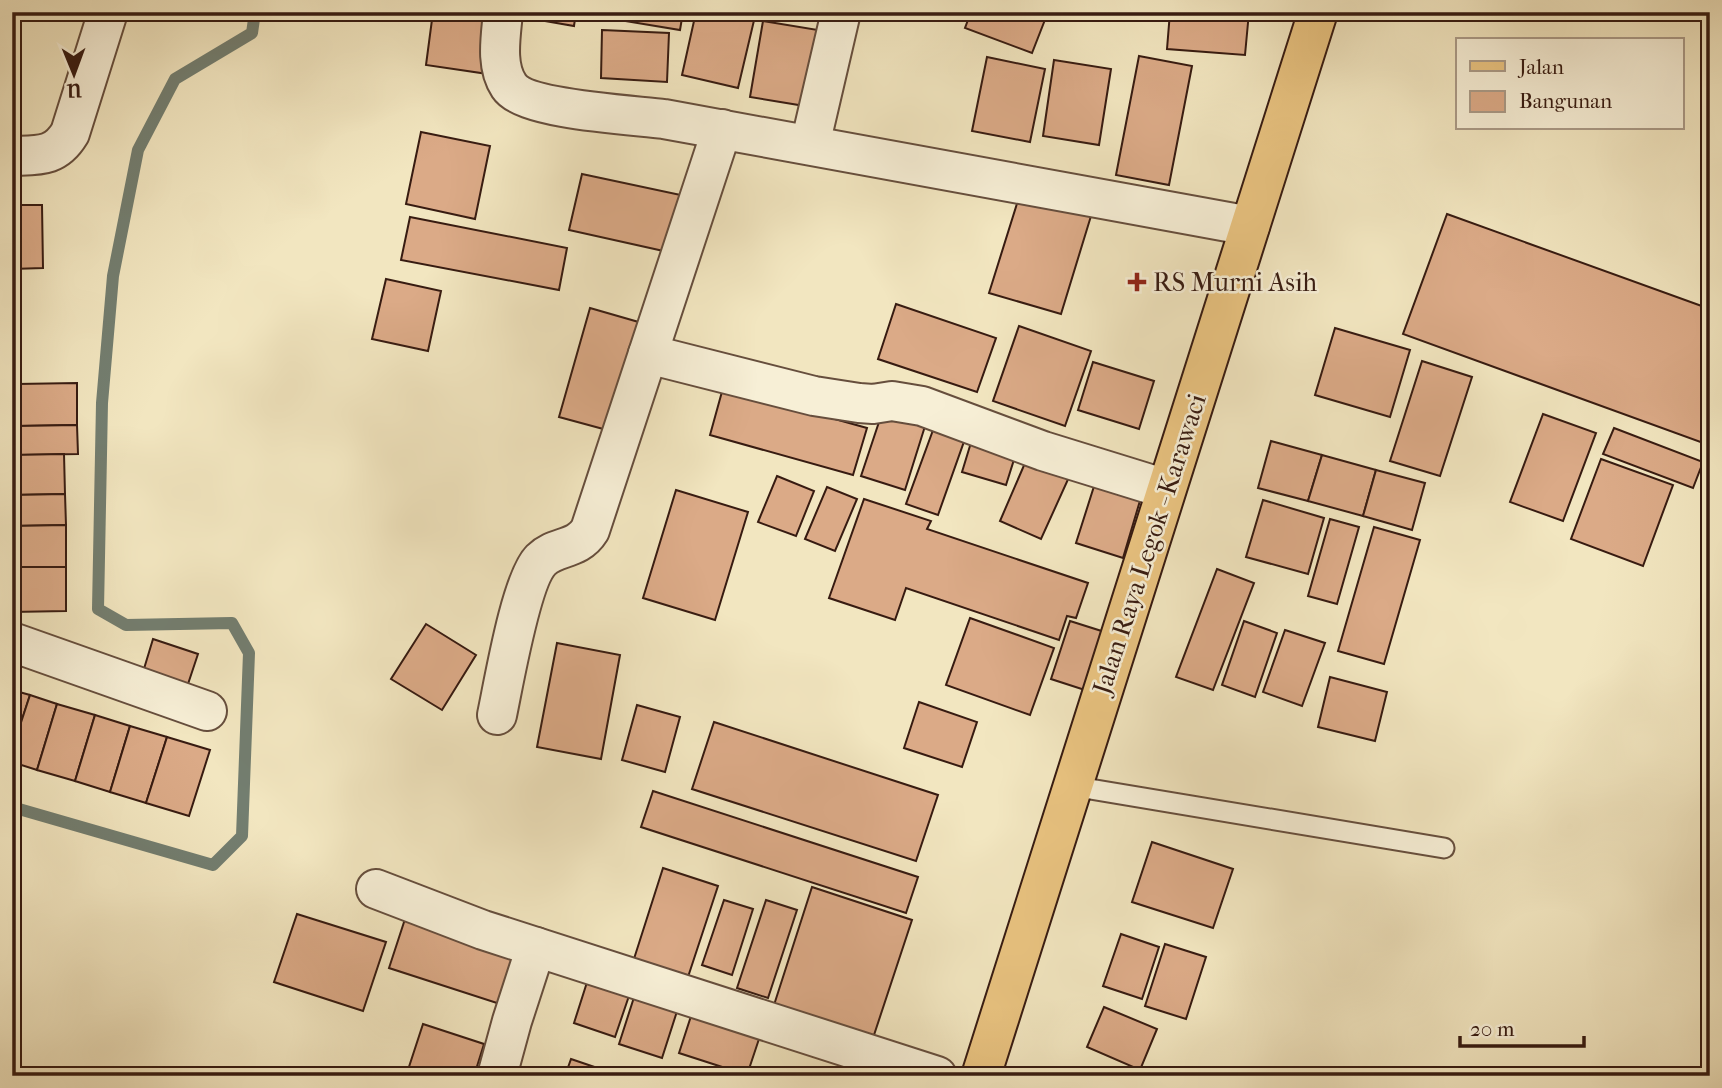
<svg xmlns="http://www.w3.org/2000/svg" width="1722" height="1088" viewBox="0 0 1722 1088" font-family="'IM FELL French Canon',serif">
<style>
.lines{fill:none;stroke-linecap:round;stroke-linejoin:round}
.stream{stroke:#737e70;stroke-width:12}
.building{fill:#dbaa87;stroke:#371b11;stroke-width:2}
.service-casing{stroke:#664e3d;stroke-width:23}
.minor-casing{stroke:#664e3d;stroke-width:42}
.primary-casing{stroke:#371b11;stroke-width:42}
.service{stroke:#f7efd6;stroke-width:19}
.minor{stroke:#f7efd6;stroke-width:38}
.primary{stroke:#e9c380;stroke-width:38}
.poi-dot{fill:#8f2418;stroke:#f7efd6;stroke-width:2.5}
.labels{text-anchor:middle;stroke-width:5;stroke-linejoin:round;paint-order:stroke}
.poi-label{font-size:26px;fill:#371b11;stroke:#f7efd6;text-anchor:start}
.street-label{font-size:26px;fill:#371b11;stroke:#f7efd6}
</style>
<rect width="100%" height="100%" fill="#f2e6c0"/>
<filter id="stains"><feTurbulence type="fractalNoise" baseFrequency=".00286" numOctaves="4"/><feColorMatrix values="0 0 0 0 .2 0 0 0 0 .09 0 0 0 0 .02 0 0 0 .5 -.17"/></filter>
<radialGradient id="worn" r=".72"><stop offset=".6" stop-color="#630" stop-opacity="0"/><stop offset="1" stop-color="#630" stop-opacity=".3"/></radialGradient>
<g class="lines">
<polyline class="stream" points="12,807 213,865 242,836 249,653 232,623 126,625 98,609 102,403 113,276 138,150 175,79 252,33 255,12"/>
</g>
<g class="building">
<polygon points="433,12 497,12 488,74 426,65"/>
<polygon points="517,12 576,12 574,26 516,16"/>
<polygon points="608,12 683,12 680,30 607,18"/>
<polygon points="696,12 756,12 738,88 682,75"/>
<polygon points="971,12 1048,12 1032,53 965,28"/>
<polygon points="1170,12 1249,12 1245,55 1167,49"/>
<polygon points="763,21 824,31 811,107 750,97"/>
<polygon points="602,30 669,33 667,82 601,78"/>
<polygon points="1139,56 1192,66 1169,185 1116,175"/>
<polygon points="987,57 1045,69 1030,142 972,131"/>
<polygon points="1054,60 1111,69 1099,145 1043,136"/>
<polygon points="421,132 490,146 475,219 406,204"/>
<polygon points="582,174 690,197 677,254 569,230"/>
<polygon points="1020,194 1091,216 1061,314 989,293"/>
<polygon points="12,205 42,205 43,268 12,269"/>
<polygon points="1447,214 1710,309 1710,434 1706,444 1403,334"/>
<polygon points="410,217 567,248 559,290 401,260"/>
<polygon points="386,279 441,291 428,351 372,339"/>
<polygon points="896,304 996,338 977,392 878,359"/>
<polygon points="590,308 649,325 618,433 559,417"/>
<polygon points="1019,326 1091,351 1065,426 993,401"/>
<polygon points="1335,328 1410,350 1390,417 1315,395"/>
<polygon points="1422,361 1472,377 1440,476 1390,461"/>
<polygon points="1093,362 1154,381 1139,429 1078,410"/>
<polygon points="77,383 77,425 17,426 17,384"/>
<polygon points="723,388 867,428 853,475 710,435"/>
<polygon points="883,410 926,423 905,490 861,476"/>
<polygon points="1543,414 1596,433 1563,521 1510,502"/>
<polygon points="936,422 967,433 938,515 906,504"/>
<polygon points="77,425 78,454 18,455 17,426"/>
<polygon points="1614,428 1703,462 1693,488 1603,454"/>
<polygon points="973,436 1017,450 1006,485 962,472"/>
<polygon points="1271,441 1322,455 1308,501 1258,488"/>
<polygon points="64,454 65,494 12,495 12,455"/>
<polygon points="1322,455 1376,470 1363,516 1308,501"/>
<polygon points="1028,456 1070,475 1041,539 1000,521"/>
<polygon points="1601,459 1673,485 1643,566 1571,539"/>
<polygon points="1376,470 1425,483 1412,530 1363,516"/>
<polygon points="777,476 814,491 796,536 758,522"/>
<polygon points="1096,480 1142,494 1123,558 1076,543"/>
<polygon points="827,487 857,499 835,551 805,539"/>
<polygon points="676,490 748,512 715,620 643,598"/>
<polygon points="65,494 66,525 12,526 12,495"/>
<polygon points="864,499 931,521 927,529 1088,583 1076,618 1067,616 1059,640 906,588 895,620 829,598"/>
<polygon points="1263,500 1324,518 1308,574 1246,557"/>
<polygon points="1330,519 1359,527 1337,604 1308,596"/>
<polygon points="66,525 66,567 12,567 12,526"/>
<polygon points="1374,527 1420,540 1384,664 1338,651"/>
<polygon points="12,567 66,567 66,611 12,612"/>
<polygon points="1217,569 1254,583 1213,690 1176,677"/>
<polygon points="970,618 1054,648 1030,715 946,685"/>
<polygon points="1070,621 1111,634 1091,692 1051,679"/>
<polygon points="1244,621 1277,633 1255,697 1222,685"/>
<polygon points="426,624 476,655 442,710 391,679"/>
<polygon points="1285,630 1325,643 1302,706 1263,692"/>
<polygon points="153,639 198,654 187,687 143,672"/>
<polygon points="557,643 620,655 601,759 537,747"/>
<polygon points="1330,677 1387,692 1375,741 1318,727"/>
<polygon points="12,690 30,695 12,750"/>
<polygon points="30,695 57,704 37,770 12,762 12,750"/>
<polygon points="919,702 977,722 962,767 904,748"/>
<polygon points="57,704 95,715 75,781 37,770"/>
<polygon points="637,705 680,717 665,772 622,760"/>
<polygon points="95,715 130,726 110,792 75,781"/>
<polygon points="714,722 938,795 916,861 692,789"/>
<polygon points="130,726 167,737 146,803 110,792"/>
<polygon points="167,737 210,750 189,816 146,803"/>
<polygon points="653,791 918,877 906,913 641,827"/>
<polygon points="1152,842 1233,869 1213,928 1132,902"/>
<polygon points="663,868 718,886 686,983 632,965"/>
<polygon points="812,887 912,920 873,1038 774,1005"/>
<polygon points="724,900 753,909 732,975 702,965"/>
<polygon points="766,900 797,910 768,998 737,988"/>
<polygon points="297,914 386,942 363,1011 274,982"/>
<polygon points="406,916 517,952 500,1004 389,968"/>
<polygon points="1121,934 1159,947 1142,999 1103,986"/>
<polygon points="1165,944 1206,957 1186,1019 1145,1006"/>
<polygon points="589,976 631,990 615,1037 574,1023"/>
<polygon points="637,988 680,1002 662,1058 619,1044"/>
<polygon points="1104,1007 1157,1029 1140,1070 1087,1047"/>
<polygon points="692,1013 760,1036 747,1075 679,1053"/>
<polygon points="423,1024 484,1044 474,1076 406,1076"/>
<polygon points="571,1059 621,1076 565,1076"/>
</g>
<g class="lines">
<g class="service-casing">
<polyline id="service" points="1072,786 1444,848"/>
</g>
<g class="minor-casing">
<g id="minor">
<path d="M503,12C501,36 495,65 509,86C525,110 633,115 664,119L1250,226"/>
<polyline points="810,145 841,12"/>
<path d="M12,156C38,155 55,158 70,133L108,12"/>
<polyline points="648,354 814,396 859,403 873,404 892,401 922,406 1043,451 1166,489"/>
<polyline points="12,642 207,711"/>
<path d="M497,715C504,682 521,580 541,560C556,545 577,551 590,530L722,129"/>
<polyline points="376,889 483,930 937,1076"/>
<polyline points="497,1076 512,1021 536,947"/>
</g>
</g>
<g class="primary-casing">
<polyline id="primary" points="981,1076 1318,12"/>
</g>
<use href="#service" class="service"/>
<use href="#minor" class="minor"/>
<use href="#primary" class="primary"/>
</g>
<path class="poi-dot" d="M1133.5 271.5h7v7h7v7h-7v7h-7v-7h-7v-7h7z"/>
<g class="labels">
<g class="poi-label">
<text x="1153" y="291">RS Murni Asih</text>
</g>
<g class="street-label">
<text transform="translate(1149 544) rotate(-72)" y="9">Jalan Raya Legok - Karawaci</text>
</g>
</g>
<rect width="1722" height="1088" fill="none" stroke="#f2e6c0" stroke-width="42"/>
<rect x="14" y="14" width="1694" height="1060" fill="none" stroke="#371b11" stroke-width="3.5"/>
<rect x="21" y="21" width="1680" height="1046" fill="none" stroke="#371b11" stroke-width="2"/>
<rect x="1456" y="38" width="228" height="91" fill="#f7efd6" stroke="#aa9a87" stroke-width="2"/>
<rect x="1470" y="61" width="35" height="10" fill="#e9c380" stroke="#aa9a87" stroke-width="2"/>
<text x="1519" y="74" font-size="21" fill="#371b11">Jalan</text>
<rect x="1470" y="91" width="35" height="21" fill="#dbaa87" stroke="#aa9a87" stroke-width="2"/>
<text x="1519" y="108" font-size="21" fill="#371b11">Bangunan</text>
<g transform="translate(74 74) rotate(179)" stroke="#f7efd6" stroke-width="5" paint-order="stroke">
<path d="M0-5L12 26L0 18L-12 26Z" fill="#371b11"/>
<text y="-10" font-size="19" font-weight="bold" text-anchor="middle" fill="#371b11">U</text>
</g>
<path d="M1460 1036v10h124v-10" fill="none" stroke="#371b11" stroke-width="3.5"/>
<text x="1470" y="1036" font-size="21" fill="#371b11" stroke="#f7efd6" stroke-width="5" paint-order="stroke">20 m</text>
<rect width="100%" height="100%" filter="url(#stains)"/>
<rect width="100%" height="100%" fill="url(#worn)"/>
</svg>
